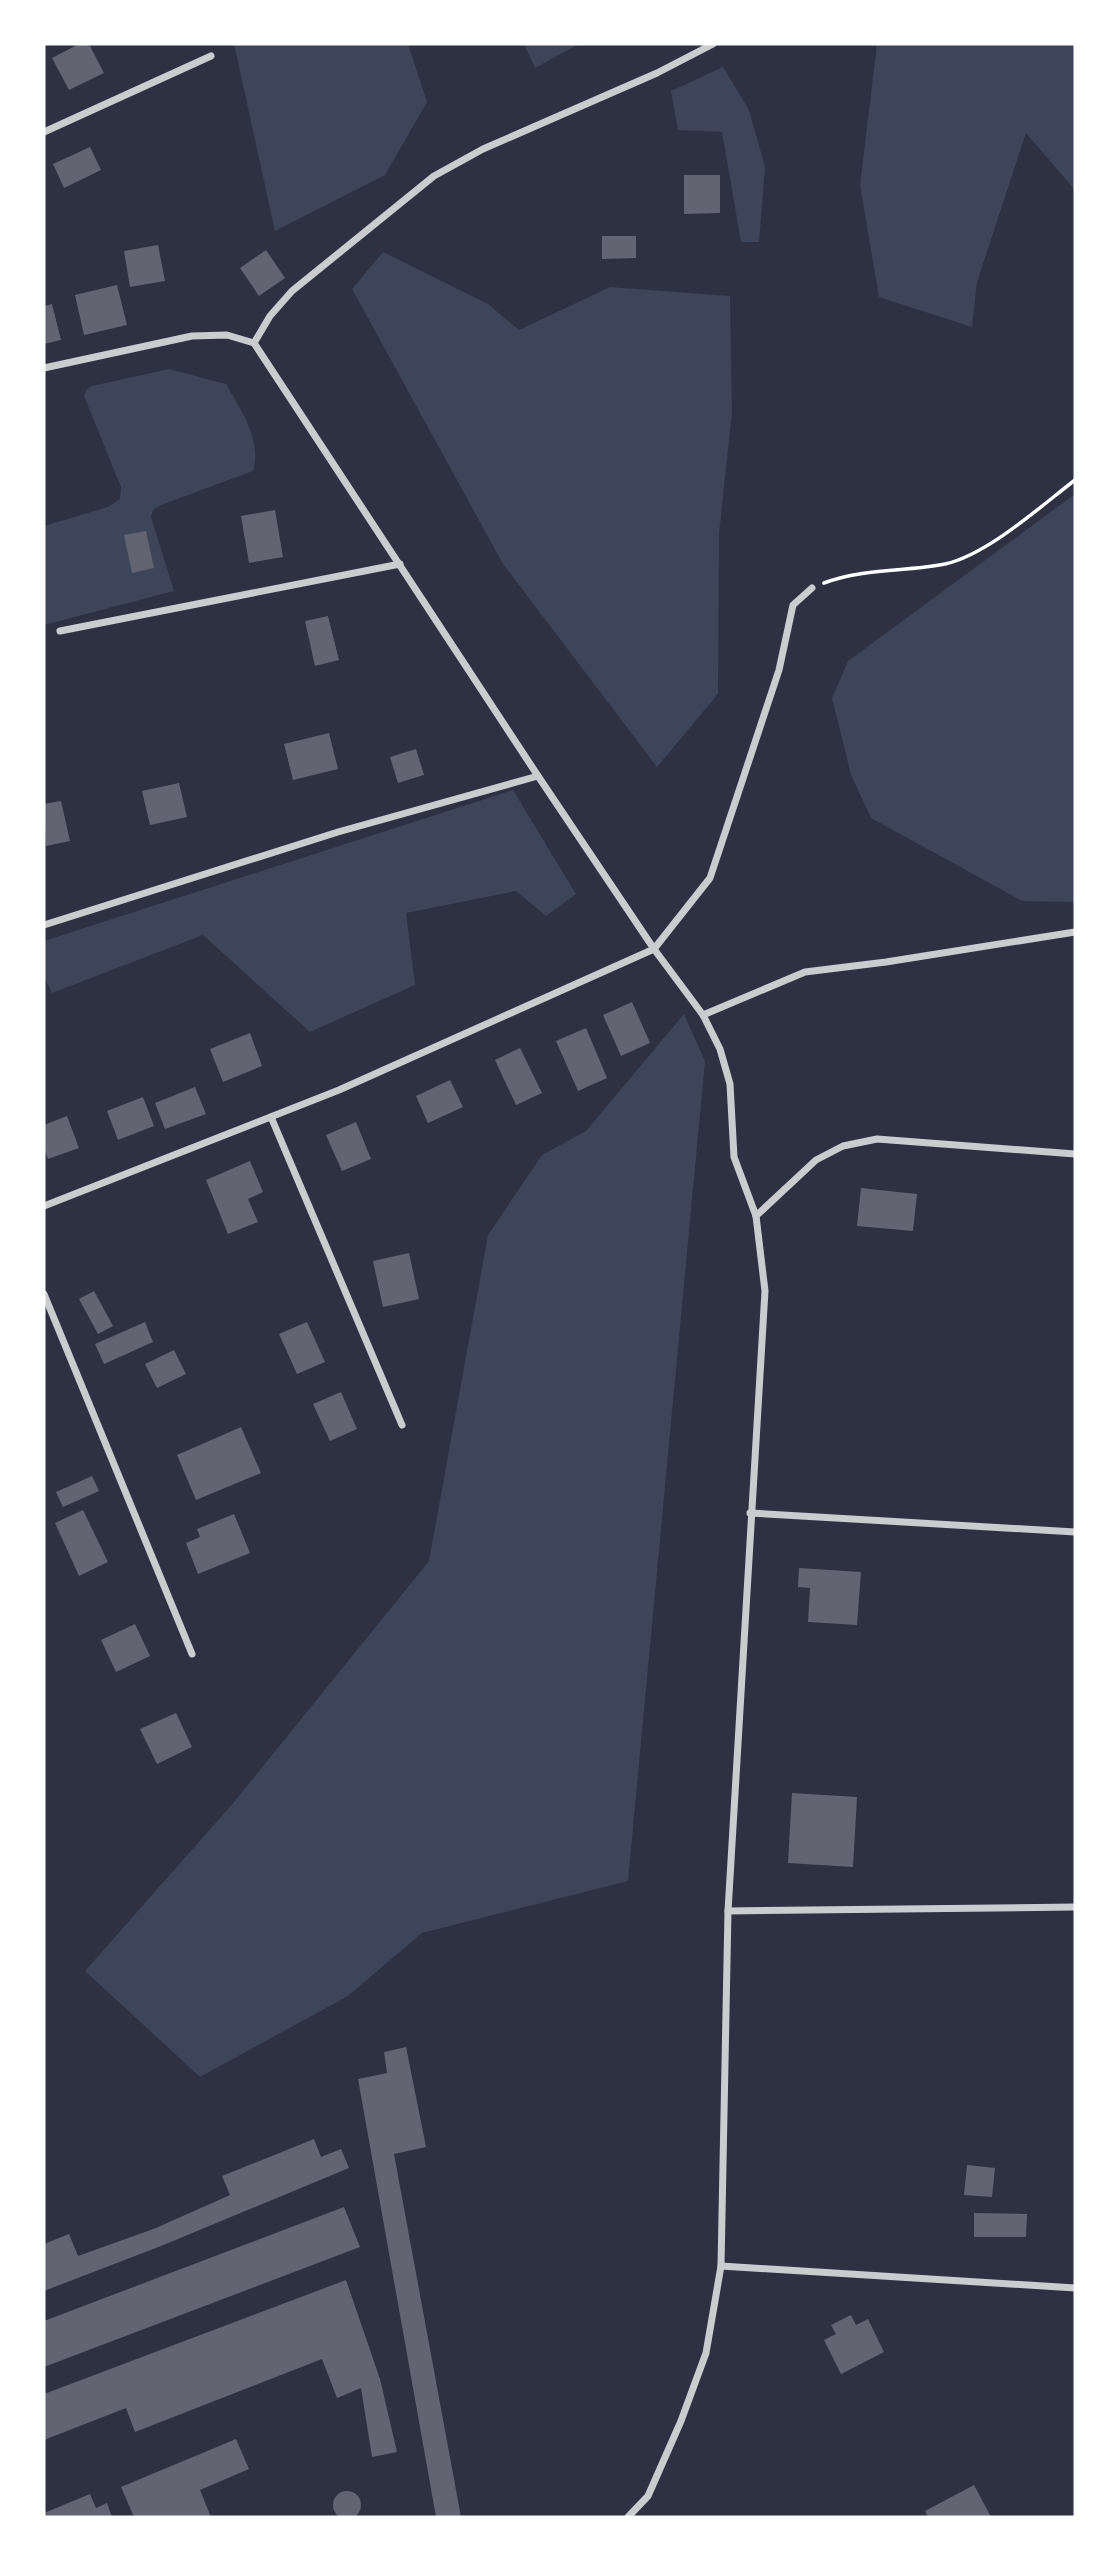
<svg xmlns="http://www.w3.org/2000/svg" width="1119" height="2561" viewBox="0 0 1119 2561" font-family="Rubik,sans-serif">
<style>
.green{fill:#3c4559}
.building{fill:#626471}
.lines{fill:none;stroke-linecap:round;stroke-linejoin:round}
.path{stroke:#fff;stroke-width:3.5}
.minor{stroke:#caccd0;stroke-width:7}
</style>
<rect width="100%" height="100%" fill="#2d3142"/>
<g class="green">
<polygon points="234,44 408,44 427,102 385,175 275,231"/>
<polygon points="524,44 579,44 535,68"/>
<polygon points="877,44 1075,44 1075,190 1026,133 977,282 972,327 879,297 860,185"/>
<polygon points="723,67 749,110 765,167 759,242 741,242 722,132 678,130 671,91"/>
<polygon points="383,252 488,304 519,330 610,287 730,296 732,412 719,534 718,694 657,767 503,564 352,289"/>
<path d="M169,369L226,384C241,410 262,440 253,471L161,505L153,510L151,517L174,591L44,625V526L108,507L120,499L121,487L84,396L86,390L92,386Z"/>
<polygon points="1075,494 1075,902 1022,901 871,818 851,775 832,698 848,661"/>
<polygon points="513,790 576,894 546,916 516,891 406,913 415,985 310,1032 203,935 52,993 44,977 44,941"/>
<polygon points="684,1014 705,1061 628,1881 422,1933 348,1996 200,2077 85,1971 234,1802 429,1561 488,1235 542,1155 586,1131"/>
</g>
<g class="building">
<polygon points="79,44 89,44 104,73 69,90 52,58"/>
<polygon points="90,147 101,170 64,188 53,164"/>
<polygon points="684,175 720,175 720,213 684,214"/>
<polygon points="602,236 636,236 636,258 602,259"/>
<polygon points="158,245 165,281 130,287 124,251"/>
<polygon points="266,250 285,278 259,296 240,268"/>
<polygon points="117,285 127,325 84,335 75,295"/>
<polygon points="52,304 61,340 44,344 44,306"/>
<polygon points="275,510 283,557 249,563 241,516"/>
<polygon points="146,531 154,568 132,573 124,535"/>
<polygon points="328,616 339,660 315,666 305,621"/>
<polygon points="329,733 338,769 293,780 284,744"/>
<polygon points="416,749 424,775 398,783 390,757"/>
<polygon points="179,783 187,817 150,825 142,791"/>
<polygon points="61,801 70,841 46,846 44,804"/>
<polygon points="632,1002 650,1043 621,1056 603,1015"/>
<polygon points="586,1028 607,1078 578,1091 556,1041"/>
<polygon points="250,1033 262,1066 223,1082 210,1049"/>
<polygon points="520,1048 542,1093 516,1105 495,1060"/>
<polygon points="450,1080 463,1107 428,1123 416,1096"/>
<polygon points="195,1087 206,1114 165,1129 155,1103"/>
<polygon points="143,1097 154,1126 118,1140 107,1111"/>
<polygon points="67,1116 79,1148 48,1159 44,1148 44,1125"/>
<polygon points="356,1122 371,1159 342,1171 326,1135"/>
<polygon points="250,1161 263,1192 248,1199 258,1222 228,1234 206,1180"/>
<polygon points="861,1188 917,1194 913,1231 857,1226"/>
<polygon points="409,1253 419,1299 383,1307 373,1261"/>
<polygon points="94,1291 113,1326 98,1334 79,1299"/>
<polygon points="145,1322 153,1342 104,1364 95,1344"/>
<polygon points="307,1322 325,1362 297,1374 279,1334"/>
<polygon points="174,1350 186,1374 157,1388 145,1364"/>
<polygon points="341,1392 357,1429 330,1441 313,1404"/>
<polygon points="241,1427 261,1473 196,1500 177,1455"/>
<polygon points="92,1476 99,1491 63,1507 56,1492"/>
<polygon points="83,1510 108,1562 79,1576 55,1523"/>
<polygon points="234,1514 250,1553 198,1574 186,1543 200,1537 197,1529"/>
<polygon points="799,1568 861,1572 857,1625 808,1622 810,1588 798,1587"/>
<polygon points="135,1624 150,1656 116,1672 101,1640"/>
<polygon points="176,1713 192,1747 157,1764 140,1729"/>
<polygon points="792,1793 857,1797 853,1867 788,1863"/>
<polygon points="406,2047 426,2147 394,2154 461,2517 436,2517 358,2079 387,2073 384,2052"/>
<polygon points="314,2139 321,2157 341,2149 349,2168 161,2246 44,2291 44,2244 69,2234 78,2256 156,2228 230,2195 222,2176"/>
<polygon points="967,2165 995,2168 992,2197 964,2195"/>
<polygon points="344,2207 360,2247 44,2367 44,2321"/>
<polygon points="974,2213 1027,2214 1026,2237 974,2237"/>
<polygon points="346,2280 380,2379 397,2452 372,2457 361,2388 337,2398 322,2359 135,2432 126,2408 44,2440 44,2394"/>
<polygon points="851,2315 856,2325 868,2319 884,2352 841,2374 824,2340 836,2334 831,2325"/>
<polygon points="236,2439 249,2469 200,2490 211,2517 134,2517 121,2487"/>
<polygon points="974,2485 991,2517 928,2517 925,2511"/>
<circle cx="347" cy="2505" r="14"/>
<polygon points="90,2494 96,2508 107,2503 112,2517 44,2517 44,2513"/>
</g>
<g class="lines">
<path class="path" d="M824,583C863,568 905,572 945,564C987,555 1041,506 1075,480"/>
<g class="minor">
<polyline points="44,132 211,56"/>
<polyline points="254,343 538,776 654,949 703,1015 720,1049 730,1084 734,1157 756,1216 765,1291 728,1911 721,2266 706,2353 681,2421 648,2496 628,2517"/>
<polyline points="254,343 270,316 292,291 434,176 483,149 657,73 713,44"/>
<polyline points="44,368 192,336 227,335 254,343"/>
<polyline points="60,631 400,564"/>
<polyline points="44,925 338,832 538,776"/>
<polyline points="703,1015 805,972 886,962 1075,932"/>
<polyline points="271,1117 402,1425"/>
<polyline points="44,1206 339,1090 654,949 710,878 779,670 793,605 812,588"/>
<polyline points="756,1216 816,1160 843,1146 877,1139 1075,1154"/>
<polyline points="44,1294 192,1654"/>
<polyline points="750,1513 1075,1532"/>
<polyline points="728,1911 1075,1907"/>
<polyline points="721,2266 1075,2288"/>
</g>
</g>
<rect width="1119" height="2561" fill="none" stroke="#ffffff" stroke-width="91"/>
</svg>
